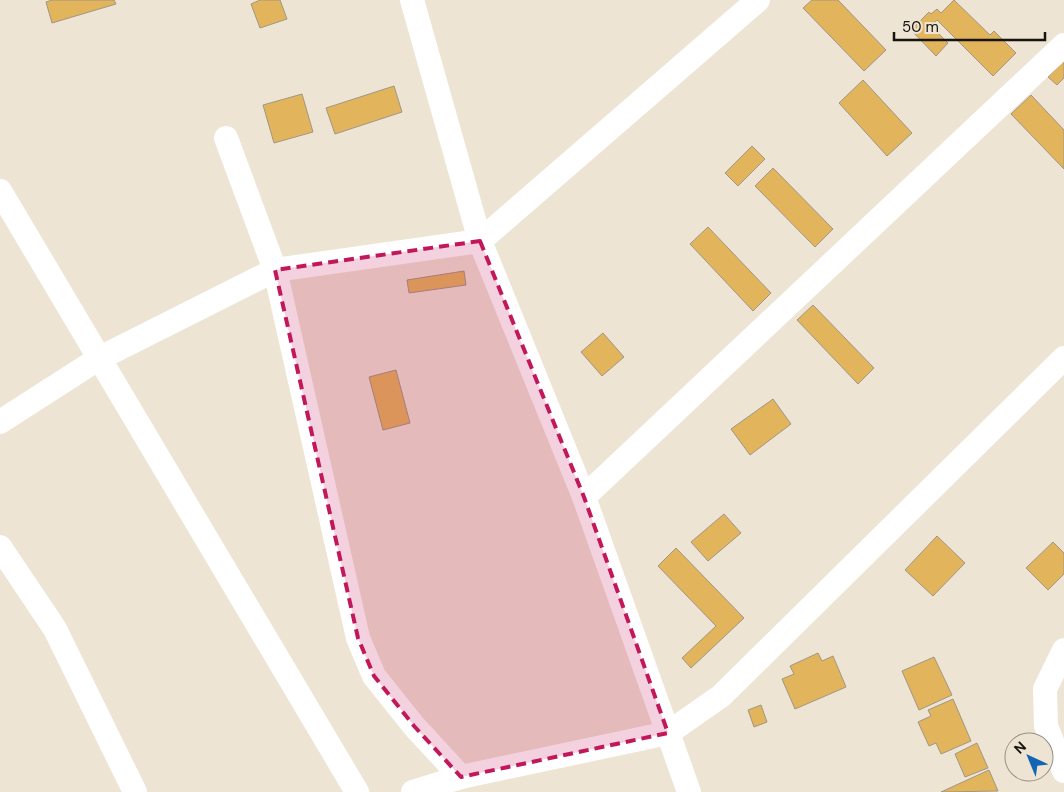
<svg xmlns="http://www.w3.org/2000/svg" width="1064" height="792" viewBox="0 0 1064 792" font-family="'DM Sans',sans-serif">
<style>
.building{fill:#e2b45c;stroke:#9f9686}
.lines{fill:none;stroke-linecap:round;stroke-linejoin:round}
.minor{stroke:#fff;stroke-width:24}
.marked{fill:#c2185b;fill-opacity:0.2;stroke:#c2185b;stroke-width:4;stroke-dasharray:10 6;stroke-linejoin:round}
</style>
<rect width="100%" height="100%" fill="#ede4d3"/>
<g class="building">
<polygon points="52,0 114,0 116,4 52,23 46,2"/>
<polygon points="260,0 280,0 287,19 260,28 251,4"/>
<polygon points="812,0 838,0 886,50 864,71 803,8"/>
<polygon points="954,0 990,35 994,31 1016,53 993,76 937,20 931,26 948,43 936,56 911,30 929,12 931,14 937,9 941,13"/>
<polygon points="1064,61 1064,78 1057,85 1048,77"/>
<polygon points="863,80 912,133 887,156 839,103"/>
<polygon points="394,86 402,112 335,134 326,108"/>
<polygon points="302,94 313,132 274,143 263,105"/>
<polygon points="1031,95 1064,130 1064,169 1011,114"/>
<polygon points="752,146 765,159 738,186 725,173"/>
<polygon points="773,168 833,229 815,247 755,186"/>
<polygon points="708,227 771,293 753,311 690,244"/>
<polygon points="464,271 466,285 409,293 407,280"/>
<polygon points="813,305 874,368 858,384 797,320"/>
<polygon points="603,333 624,357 602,376 581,352"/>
<polygon points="396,370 410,423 383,430 369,377"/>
<polygon points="773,399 791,424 750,455 731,429"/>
<polygon points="724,514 741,533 708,561 691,542"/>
<polygon points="937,536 965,563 933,596 905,570"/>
<polygon points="1053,542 1064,553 1064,574 1048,590 1026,568"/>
<polygon points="676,548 744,618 691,668 682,658 716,626 658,566"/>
<polygon points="818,653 822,661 833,656 846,687 795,709 782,679 794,674 790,666"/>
<polygon points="934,657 952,695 919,710 902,671"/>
<polygon points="953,699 971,741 941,754 936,743 929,746 918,722 931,716 928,710"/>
<polygon points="761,705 767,722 754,727 748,710"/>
<polygon points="977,743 988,768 965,777 955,754"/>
<polygon points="989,770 998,791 941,792"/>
</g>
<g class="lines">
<g class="minor">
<polyline points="412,0 480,241 584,497 689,792"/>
<polyline points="226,138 275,270 358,638 374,676 414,726 461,777"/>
<polyline points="0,191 357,792"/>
<polyline points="0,422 98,359 275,270 480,241 758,0"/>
<polyline points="584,497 1064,45"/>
<polyline points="0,547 55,629 135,792"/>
<polyline points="1064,650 1045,689 1046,726 1064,771"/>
<polyline points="413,792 461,777 668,733 721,696 1064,358"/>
</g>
</g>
<path class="marked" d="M480,241L584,497L668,733L461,777L414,726L374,676L358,638L275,270Z"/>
<g transform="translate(1029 757) rotate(316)"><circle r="24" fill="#ede4d3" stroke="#979084"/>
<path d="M0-4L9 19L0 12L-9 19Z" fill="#1364b3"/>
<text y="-8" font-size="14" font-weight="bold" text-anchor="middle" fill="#17130d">N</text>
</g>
<path d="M894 32v8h151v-8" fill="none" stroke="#17130d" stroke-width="2.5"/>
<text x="902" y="32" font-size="15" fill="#17130d" stroke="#ede4d3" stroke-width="4" paint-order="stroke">50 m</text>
</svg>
